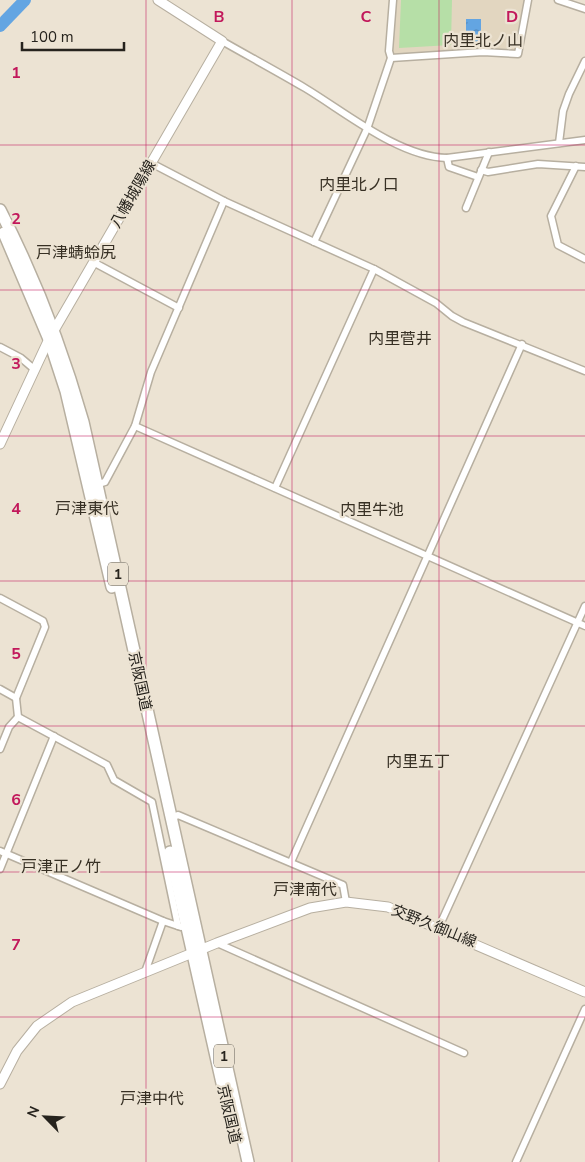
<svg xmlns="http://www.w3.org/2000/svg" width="585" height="1162" viewBox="0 0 585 1162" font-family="'Nunito Sans','Noto Sans JP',sans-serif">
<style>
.built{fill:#e2d6c0}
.park{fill:#b6dfa7}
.water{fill:url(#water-ripples)}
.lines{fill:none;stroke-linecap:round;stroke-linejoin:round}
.river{stroke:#63a5e2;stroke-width:12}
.street-casing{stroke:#b7afa0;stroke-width:9}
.secondary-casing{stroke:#b7afa0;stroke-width:11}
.highway-casing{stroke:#b7afa0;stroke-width:14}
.street{stroke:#fff;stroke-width:6}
.secondary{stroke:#fff;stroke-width:9}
.highway{stroke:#fff;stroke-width:11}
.grid{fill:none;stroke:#c2185b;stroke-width:1;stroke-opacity:0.55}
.labels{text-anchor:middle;stroke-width:4.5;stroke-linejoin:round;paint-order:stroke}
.shield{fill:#ece3d3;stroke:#615d54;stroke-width:1}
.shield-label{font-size:14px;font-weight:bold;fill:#26231d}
.street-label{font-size:15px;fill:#26231d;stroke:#ece3d3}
.neighbourhood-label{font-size:16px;fill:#373024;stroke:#ece3d3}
.grid-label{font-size:16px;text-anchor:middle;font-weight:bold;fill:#c2185b;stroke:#ece3d3;stroke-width:4.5;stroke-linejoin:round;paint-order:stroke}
</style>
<defs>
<pattern id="water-ripples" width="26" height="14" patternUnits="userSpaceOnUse" patternTransform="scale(1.25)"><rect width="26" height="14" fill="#63a5e2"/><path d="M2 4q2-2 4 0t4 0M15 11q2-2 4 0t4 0" fill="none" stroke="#5186b7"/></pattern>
</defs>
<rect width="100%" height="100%" fill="#ece3d3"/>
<polygon class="built" points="395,0 527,0 518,48 514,52 490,49 398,55 392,52"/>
<polygon class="park" points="401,0 452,0 451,45 399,48"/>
<rect class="water" x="466" y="19" width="15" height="25"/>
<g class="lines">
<polyline class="river" points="0,26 25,0"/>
<g class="street-casing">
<g id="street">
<polyline points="558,0 585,9"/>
<path d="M222,41C250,57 278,72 305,88C345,112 399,157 447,158L585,140"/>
<polyline points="391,58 483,52 518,54 528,0"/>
<polyline points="559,143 563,111 569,94 585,61"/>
<polyline points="447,158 449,167 478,177"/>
<polyline points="151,163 224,201 374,269 436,303 452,316 463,322 585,371"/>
<polyline points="576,166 551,216 558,245 585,259"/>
<polyline points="481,170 488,172 538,164 585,167"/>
<polyline points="466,208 489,152"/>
<polyline points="314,242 367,129 391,58 389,51 393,0"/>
<polyline points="93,262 179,308"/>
<polyline points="0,347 21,358 34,369"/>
<polyline points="135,426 585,626"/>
<polyline points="98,484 105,482 135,426 151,372 224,201"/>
<polyline points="275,488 374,269"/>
<polyline points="0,598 43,621 45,627 16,698 18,717 9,727 0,749"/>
<polyline points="0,689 16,698"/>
<polyline points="18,717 107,765 114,780 152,802 178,926"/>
<polyline points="170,819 178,815 343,885 346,902"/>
<polyline points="0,851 163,921 181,927"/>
<polyline points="291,862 522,344"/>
<polyline points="0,869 54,736"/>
<polyline points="439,927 585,606"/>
<polyline points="217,943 464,1053"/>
<polyline points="145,972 163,921"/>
<polyline points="516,1162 585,1009"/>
</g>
</g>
<g class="secondary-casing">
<g id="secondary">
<polyline points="0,444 49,339 222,41 158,0"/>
<polyline points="0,1084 17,1051 37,1026 72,1002 217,943 310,908 346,902 388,907 585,992"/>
</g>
</g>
<g class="highway-casing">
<g id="highway">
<path d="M0,210C35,278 62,348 83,422L248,1162"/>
<polyline points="4,233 49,339 66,391 112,587"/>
<polyline points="170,852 222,1083"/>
</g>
</g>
<use href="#street" class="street"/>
<use href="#secondary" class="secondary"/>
<use href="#highway" class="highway"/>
</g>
<path class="grid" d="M146,0V1162M292,0V1162M439,0V1162M0,145H585M0,290H585M0,436H585M0,581H585M0,726H585M0,872H585M0,1017H585"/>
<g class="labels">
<g class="shield">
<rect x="108" y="562.5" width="20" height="23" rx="4"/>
<rect x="214" y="1044.5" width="20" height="23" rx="4"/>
</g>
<g class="shield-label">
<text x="118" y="579">1</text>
<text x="224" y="1061">1</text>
</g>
<g class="street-label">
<text transform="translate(133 194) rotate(-60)" y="5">八幡城陽線</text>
<text transform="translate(140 681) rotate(78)" y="5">京阪国道</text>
<text transform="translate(434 926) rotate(22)" y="5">交野久御山線</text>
<text transform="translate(229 1114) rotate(77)" y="5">京阪国道</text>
</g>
<g class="neighbourhood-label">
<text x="483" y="46">内里北ノ山</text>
<text x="359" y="190">内里北ノ口</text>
<text x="76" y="258">戸津蜻蛉尻</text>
<text x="400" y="344">内里菅井</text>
<text x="87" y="514">戸津東代</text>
<text x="372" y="515">内里牛池</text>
<text x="418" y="767">内里五丁</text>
<text x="61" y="872">戸津正ノ竹</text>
<text x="305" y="895">戸津南代</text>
<text x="152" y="1104">戸津中代</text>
</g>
</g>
<g class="grid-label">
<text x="219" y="22">B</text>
<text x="366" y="22">C</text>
<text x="512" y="22">D</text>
<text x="16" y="78">1</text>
<text x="16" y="224">2</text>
<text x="16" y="369">3</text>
<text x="16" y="514">4</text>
<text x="16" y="659">5</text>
<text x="16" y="805">6</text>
<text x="16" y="950">7</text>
</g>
<g transform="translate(45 1117) rotate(294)" stroke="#ece3d3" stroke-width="4" paint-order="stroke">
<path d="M0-4L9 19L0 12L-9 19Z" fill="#26231d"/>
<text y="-8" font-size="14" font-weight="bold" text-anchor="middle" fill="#26231d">N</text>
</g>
<path d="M22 42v8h102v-8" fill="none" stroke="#26231d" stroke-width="2.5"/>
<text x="30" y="42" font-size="15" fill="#26231d" stroke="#ece3d3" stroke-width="4" paint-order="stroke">100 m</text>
</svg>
